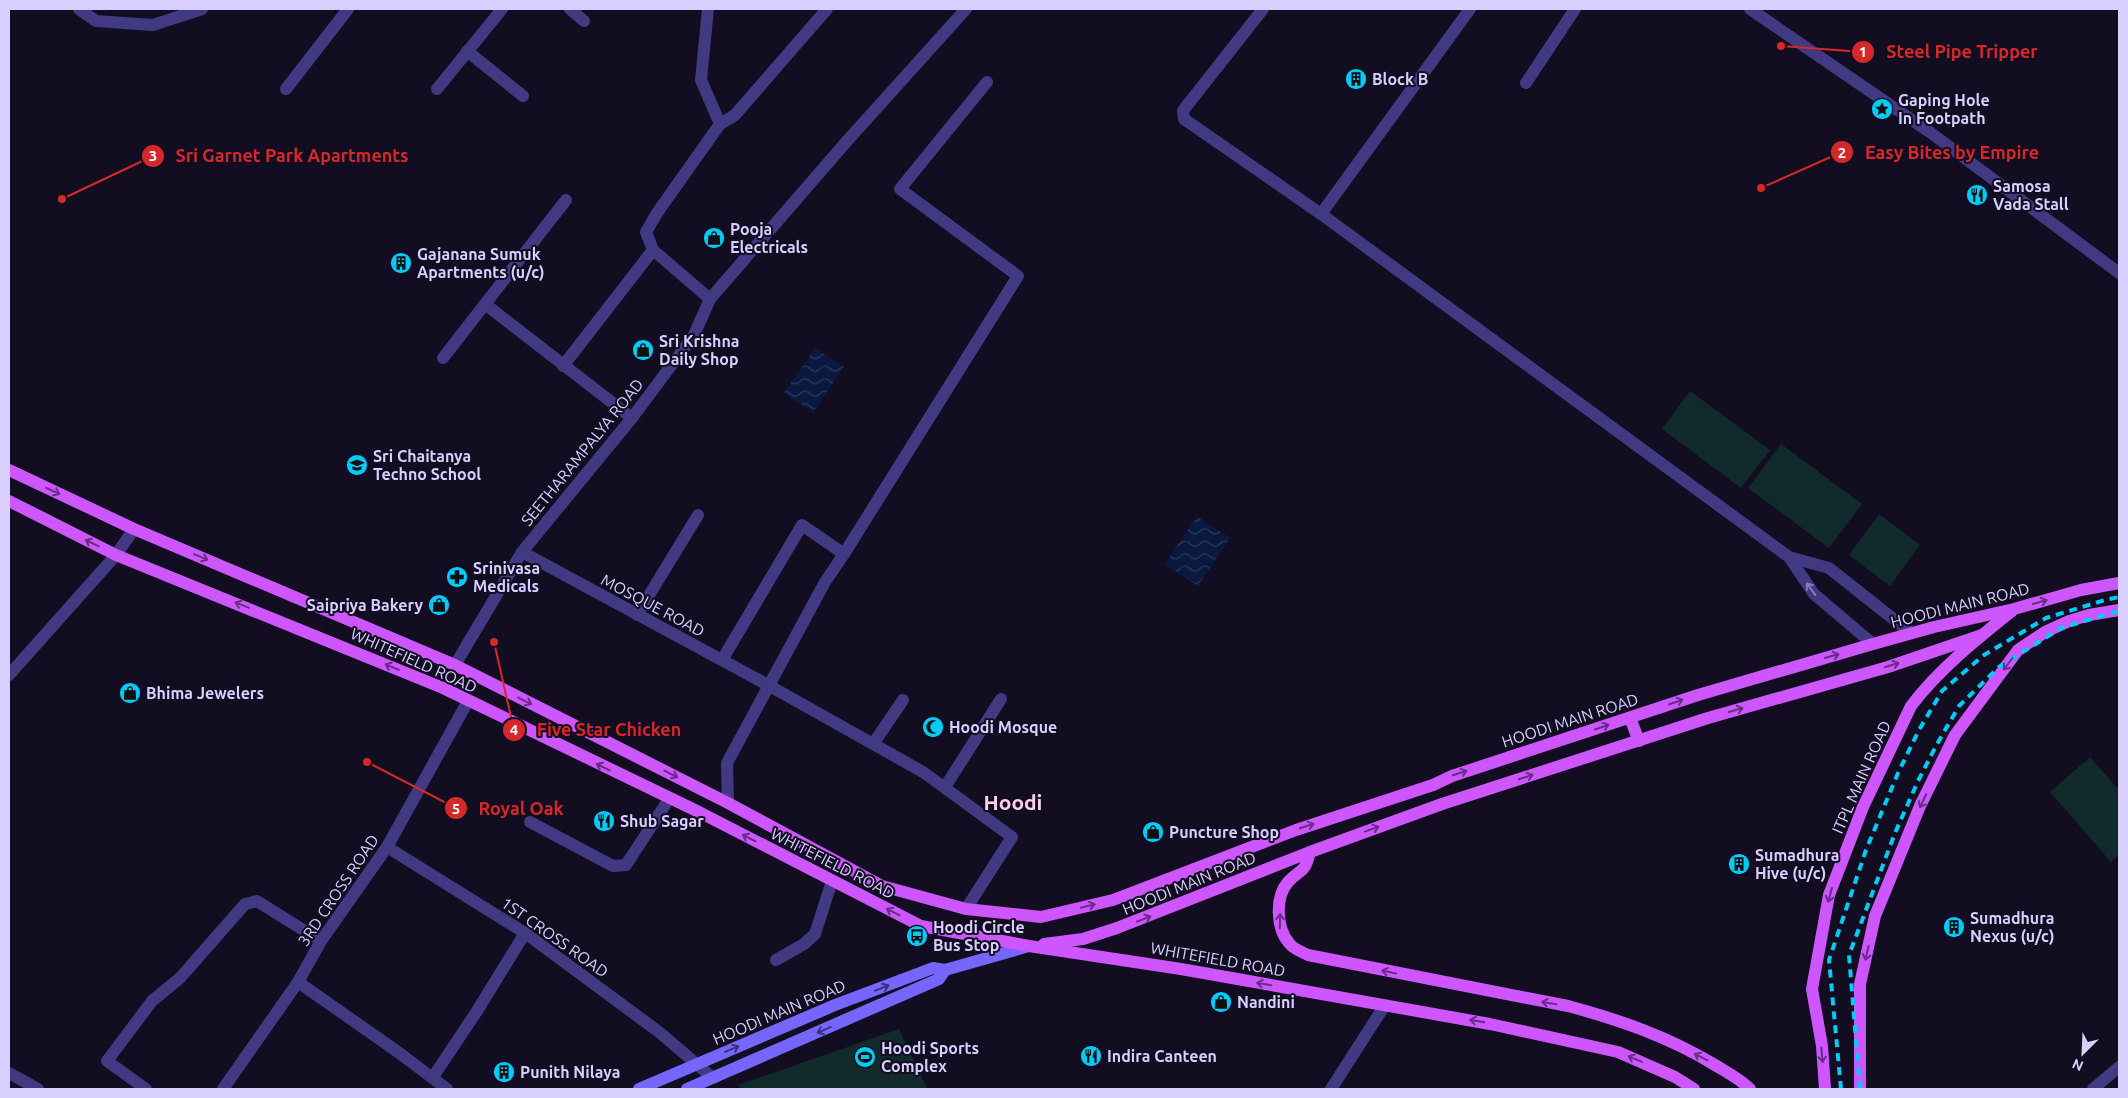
<svg xmlns="http://www.w3.org/2000/svg" width="2128" height="1098" viewBox="0 0 2128 1098" font-family="Ubuntu,sans-serif">
<style>
.green{fill:#112a2c}
.water{fill:url(#water-waves)}
.lines{fill:none;stroke-linecap:round;stroke-linejoin:round}
.minor{stroke:#413981;stroke-width:12}
.tertiary{stroke:#413981;stroke-width:12}
.secondary{stroke:#7666fe;stroke-width:12}
.primary{stroke:#cd56fe;stroke-width:12}
.rail{stroke:#01cbf8;stroke-width:4;stroke-dasharray:8 6;stroke-linecap:butt}
.oneway{stroke:#672e85}
.oneway2{stroke:#857cba}
.oneway3{stroke:#3b317a}
.labels{text-anchor:middle;stroke-width:4;stroke-linejoin:round;paint-order:stroke}
.poi-label{font-size:16px;font-weight:bold;fill:#d8cfff;stroke:#130d22;text-anchor:start}
.street-label{font-size:16px;fill:#d8cfff;stroke:#130d22}
.district-label{font-size:21px;font-weight:bold;fill:#ffd1ea;stroke:#130d22}
.leader{fill:none;stroke:#d62828;stroke-width:2}
.callout-dot{fill:#d62828;stroke:#130d22;stroke-width:2}
.mark-label{font-size:15px;text-anchor:middle;font-weight:bold;fill:#fff}
.callout-label{font-size:18px;text-anchor:middle;font-weight:bold;fill:#d62828;stroke:#130d22;stroke-width:4;stroke-linejoin:round;paint-order:stroke}
</style>
<defs>
<pattern id="water-waves" width="16" height="10" patternUnits="userSpaceOnUse" patternTransform="scale(1.25)"><rect width="16" height="10" fill="#09193f"/><path d="M0 5q4-4 8 0t8 0" fill="none" stroke="#2c395c"/></pattern>
</defs>
<rect width="100%" height="100%" fill="#130d22"/>
<g class="green">
<polygon points="1690,391 1770,450 1741,488 1662,429"/>
<polygon points="1781,444 1862,504 1829,548 1748,488"/>
<polygon points="1879,514 1920,545 1890,586 1849,555"/>
<polygon points="2090,757 2119,790 2119,854 2111,862 2050,792"/>
<polygon points="899,1029 927,1089 741,1089 738,1085"/>
</g>
<g class="water">
<polygon points="815,348 844,367 813,413 784,393"/>
<polygon points="1197,516 1230,538 1198,586 1165,564"/>
</g>
<g class="lines">
<g class="minor">
<polyline points="79,9 96,21 153,25 202,9"/>
<polyline points="570,9 584,21"/>
<polyline points="1263,9 1185,108 1183,111 1184,119 1321,214 1789,557"/>
<polyline points="1750,9 1931,133 2119,273"/>
<polyline points="467,51 523,96"/>
<polyline points="1526,83 1575,9"/>
<polyline points="286,89 348,9"/>
<polyline points="437,89 502,9"/>
<polyline points="720,124 735,115 827,9"/>
<polyline points="1321,214 1470,9"/>
<polyline points="710,299 847,141 966,9"/>
<polyline points="485,304 632,418"/>
<polyline points="443,358 566,200"/>
<polyline points="563,366 653,250"/>
<polyline points="522,552 768,685 923,772 1012,837 966,909"/>
<polyline points="844,554 1018,276 900,189 987,82"/>
<polyline points="637,615 698,515"/>
<polyline points="1873,644 1814,594 1789,557 1829,568 1911,633"/>
<polyline points="722,660 802,525 844,554 825,582 727,763 728,803"/>
<polyline points="9,675 116,555 134,529"/>
<polyline points="873,744 903,700"/>
<polyline points="945,787 1001,699"/>
<polyline points="530,822 613,866 626,865 669,799"/>
<polyline points="387,847 525,933 659,1032 713,1078"/>
<polyline points="776,960 804,944 815,934 832,881"/>
<polyline points="298,982 398,1052 447,1089"/>
<polyline points="9,1073 38,1089"/>
<polyline points="433,1077 477,1011 525,933"/>
<polyline points="146,1089 107,1061 152,1001 180,978 245,904 257,901 321,941"/>
<polyline points="223,1089 298,982 321,941 387,847 468,701"/>
<polyline points="1331,1089 1385,1005"/>
<polyline points="2093,1089 2119,1067"/>
</g>
<polyline class="tertiary" points="455,665 522,552 632,418 694,335 710,299 653,250 646,232 657,213 720,124 701,80 708,9"/>
<g class="secondary">
<polyline points="639,1089 835,1005 933,968 945,970 1029,946"/>
<polyline points="687,1089 939,979 945,970"/>
</g>
<g class="primary">
<polyline points="9,470 134,529 455,665 728,803 882,886 966,909 1041,917 1113,900 1296,830 1433,785 1452,776 1698,695 1873,644 1934,627 2014,609 2081,590 2119,583"/>
<polyline points="9,501 116,555 443,688 699,812 921,926 1029,946 1181,969 1490,1024 1618,1052 1675,1077 1694,1089"/>
<polyline points="1630,718 1639,741"/>
<path d="M1310,852C1304,875 1302,867 1288,882C1275,897 1276,928 1289,943C1293,949 1302,952 1308,955L1568,1006C1620,1020 1669,1037 1715,1065C1728,1073 1740,1079 1750,1089"/>
<polyline points="1044,944 1083,939 1117,928 1310,852 1442,804 1708,718 1888,667 1982,635"/>
<path d="M1825,1089L1822,1046L1812,989L1829,895L1863,807L1911,706C1939,669 1977,639 2012,611"/>
<polyline points="1860,1089 1860,984 1875,916 1920,806 1955,735 2018,650 2045,632 2069,621 2089,615 2119,610"/>
</g>
<g class="rail">
<polyline points="1841,1089 1829,960 1866,850 1898,773 1919,730 1942,691 1984,655 2046,618 2105,600 2119,597"/>
<polyline points="1860,1089 1849,955 1895,833 1918,781 1937,744 1959,706 1999,667 2061,628 2119,611"/>
</g>
</g>
<defs><path id="oneway-shaft" d="M-6 0H5M1.5-3L5.5 0L1.5 3" fill="none" stroke-width="1.6" stroke-linecap="round" stroke-linejoin="round" transform="scale(1.25)"/></defs>
<g class="oneway">
<use href="#oneway-shaft" transform="translate(53 491) rotate(25)"/>
<use href="#oneway-shaft" transform="translate(92 543) rotate(-154)"/>
<use href="#oneway-shaft" transform="translate(201 557) rotate(23)"/>
<use href="#oneway-shaft" transform="translate(2040 602) rotate(-16)"/>
<use href="#oneway-shaft" transform="translate(242 605) rotate(-158)"/>
<use href="#oneway-shaft" transform="translate(1832 656) rotate(-16)"/>
<use href="#oneway-shaft" transform="translate(2008 664) rotate(127)"/>
<use href="#oneway-shaft" transform="translate(1892 665) rotate(-18)"/>
<use href="#oneway-shaft" transform="translate(392 667) rotate(-157)"/>
<use href="#oneway-shaft" transform="translate(525 701) rotate(27)"/>
<use href="#oneway-shaft" transform="translate(1676 702) rotate(-19)"/>
<use href="#oneway-shaft" transform="translate(1736 710) rotate(-16)"/>
<use href="#oneway-shaft" transform="translate(1602 727) rotate(-19)"/>
<use href="#oneway-shaft" transform="translate(603 767) rotate(-154)"/>
<use href="#oneway-shaft" transform="translate(1460 773) rotate(-18)"/>
<use href="#oneway-shaft" transform="translate(671 774) rotate(27)"/>
<use href="#oneway-shaft" transform="translate(1526 777) rotate(-18)"/>
<use href="#oneway-shaft" transform="translate(1923 801) rotate(115)"/>
<use href="#oneway-shaft" transform="translate(1307 826) rotate(-18)"/>
<use href="#oneway-shaft" transform="translate(1372 829) rotate(-20)"/>
<use href="#oneway-shaft" transform="translate(749 838) rotate(-153)"/>
<use href="#oneway-shaft" transform="translate(1830 895) rotate(106)"/>
<use href="#oneway-shaft" transform="translate(1088 906) rotate(-13)"/>
<use href="#oneway-shaft" transform="translate(893 912) rotate(-153)"/>
<use href="#oneway-shaft" transform="translate(1144 919) rotate(-21)"/>
<use href="#oneway-shaft" transform="translate(1280 921) rotate(-89)"/>
<use href="#oneway-shaft" transform="translate(1867 953) rotate(103)"/>
<use href="#oneway-shaft" transform="translate(1389 972) rotate(-169)"/>
<use href="#oneway-shaft" transform="translate(1264 984) rotate(-170)"/>
<use href="#oneway-shaft" transform="translate(1549 1003) rotate(-170)"/>
<use href="#oneway-shaft" transform="translate(1477 1021) rotate(-170)"/>
<use href="#oneway-shaft" transform="translate(1822 1055) rotate(85)"/>
<use href="#oneway-shaft" transform="translate(1701 1057) rotate(-153)"/>
<use href="#oneway-shaft" transform="translate(1635 1059) rotate(-157)"/>
</g>
<use class="oneway2" href="#oneway-shaft" transform="translate(1811 589) rotate(-126)"/>
<g class="oneway3">
<use href="#oneway-shaft" transform="translate(882 988) rotate(-21)"/>
<use href="#oneway-shaft" transform="translate(824 1030) rotate(156)"/>
<use href="#oneway-shaft" transform="translate(732 1049) rotate(-23)"/>
</g>
<defs>
<g id="building-disc" transform="scale(1.125)"><circle r="9.5" fill="#01cbf8" stroke="#130d22"/><path d="M-4-6H4V6H1V3H-1V6H-4ZM-2.5-4.3h1.7v1.8h-1.7ZM.8-4.3h1.7v1.8H.8ZM-2.5-1h1.7V.8h-1.7ZM.8-1h1.7V.8H.8Z" fill="#111"/></g>
<g id="sight-disc" transform="scale(1.125)"><circle r="9.5" fill="#01cbf8" stroke="#130d22"/><path d="M0-6L1.8-2.2L6-1.7L2.9 1.2L3.7 5.4L0 3.3L-3.7 5.4L-2.9 1.2L-6-1.7L-1.8-2.2Z" fill="#111"/></g>
<g id="restaurant-disc" transform="scale(1.125)"><circle r="9.5" fill="#01cbf8" stroke="#130d22"/><path d="M-5-6h1v4h1v-4h1v4h1v-4h1v5L-1.5 .5V6h-2V.5L-5-1ZM5-6V6H3V1.5H1.5Q1.5-4 5-6Z" fill="#111"/></g>
<g id="shop-disc" transform="scale(1.125)"><circle r="9.5" fill="#01cbf8" stroke="#130d22"/><path d="M-5-2.5h2.3a2.7 3.5 0 0 1 5.4 0H5L5.5 6h-11ZM-1.5-2.5h3a1.5 2.3 0 0 0-3 0Z" fill="#111"/></g>
<g id="school-disc" transform="scale(1.125)"><circle r="9.5" fill="#01cbf8" stroke="#130d22"/><path d="M0-5L7-2L0 1L-7-2ZM-4 1L0 2.5L4 1V4Q0 6-4 4Z" fill="#111"/></g>
<g id="pharmacy-disc" transform="scale(1.125)"><circle r="9.5" fill="#01cbf8" stroke="#130d22"/><path d="M-2-6h4v4h4v4h-4v4h-4v-4h-4v-4h4Z" fill="#111"/></g>
<g id="mosque-disc" transform="scale(1.125)"><circle r="9.5" fill="#01cbf8" stroke="#130d22"/><path d="M3.5-4.9A6 6 0 1 0 3.5 4.9A5 5 0 1 1 3.5-4.9Z" fill="#111"/></g>
<g id="bus-disc" transform="scale(1.125)"><circle r="9.5" fill="#01cbf8" stroke="#130d22"/><path d="M-5-6H5V4H4V6H2V4H-2V6H-4V4H-5ZM-3.5-4V0h7V-4ZM-3.5 1.2v1.5H-2V1.2ZM2 1.2v1.5H3.5V1.2Z" fill="#111"/></g>
<g id="stadium-disc" transform="scale(1.125)"><circle r="9.5" fill="#01cbf8" stroke="#130d22"/><path d="M0-5a6.5 5 0 1 0 0 10a6.5 5 0 1 0 0-10ZM-3.5-1.8h7v3.6h-7Z" fill="#111"/></g>
</defs>
<g fill-rule="evenodd">
<use href="#building-disc" x="1356" y="79"/>
<use href="#sight-disc" x="1882" y="109"/>
<use href="#restaurant-disc" x="1977" y="195"/>
<use href="#shop-disc" x="714" y="238"/>
<use href="#building-disc" x="401" y="263"/>
<use href="#shop-disc" x="643" y="350"/>
<use href="#school-disc" x="357" y="465"/>
<use href="#pharmacy-disc" x="457" y="577"/>
<use href="#shop-disc" x="439" y="605"/>
<use href="#shop-disc" x="130" y="693"/>
<use href="#mosque-disc" x="933" y="727"/>
<use href="#restaurant-disc" x="604" y="821"/>
<use href="#shop-disc" x="1153" y="832"/>
<use href="#building-disc" x="1739" y="864"/>
<use href="#building-disc" x="1954" y="927"/>
<use href="#bus-disc" x="917" y="936"/>
<use href="#shop-disc" x="1221" y="1002"/>
<use href="#restaurant-disc" x="1091" y="1056"/>
<use href="#stadium-disc" x="865" y="1057"/>
<use href="#building-disc" x="504" y="1072"/>
</g>
<g class="labels">
<g class="poi-label">
<text x="1372" y="85">Block B</text>
<text x="1898" y="106">Gaping Hole<tspan x="1898" dy="18">In Footpath</tspan></text>
<text x="1993" y="192">Samosa<tspan x="1993" dy="18">Vada Stall</tspan></text>
<text x="730" y="235">Pooja<tspan x="730" dy="18">Electricals</tspan></text>
<text x="417" y="260">Gajanana Sumuk<tspan x="417" dy="18">Apartments (u/c)</tspan></text>
<text x="659" y="347">Sri Krishna<tspan x="659" dy="18">Daily Shop</tspan></text>
<text x="373" y="462">Sri Chaitanya<tspan x="373" dy="18">Techno School</tspan></text>
<text x="473" y="574">Srinivasa<tspan x="473" dy="18">Medicals</tspan></text>
<text x="423" y="611" text-anchor="end">Saipriya Bakery</text>
<text x="146" y="699">Bhima Jewelers</text>
<text x="949" y="733">Hoodi Mosque</text>
<text x="620" y="827">Shub Sagar</text>
<text x="1169" y="838">Puncture Shop</text>
<text x="1755" y="861">Sumadhura<tspan x="1755" dy="18">Hive (u/c)</tspan></text>
<text x="1970" y="924">Sumadhura<tspan x="1970" dy="18">Nexus (u/c)</tspan></text>
<text x="933" y="933">Hoodi Circle<tspan x="933" dy="18">Bus Stop</tspan></text>
<text x="1237" y="1008">Nandini</text>
<text x="881" y="1054">Hoodi Sports<tspan x="881" dy="18">Complex</tspan></text>
<text x="1107" y="1062">Indira Canteen</text>
<text x="520" y="1078">Punith Nilaya</text>
</g>
<g class="street-label">
<text transform="translate(582 452) rotate(-51)" y="6">SEETHARAMPALYA ROAD</text>
<text transform="translate(653 605) rotate(28)" y="6">MOSQUE ROAD</text>
<text transform="translate(1960 605) rotate(-14)" y="6">HOODI MAIN ROAD</text>
<text transform="translate(414 660) rotate(24)" y="6">WHITEFIELD ROAD</text>
<text transform="translate(1570 720) rotate(-18)" y="6">HOODI MAIN ROAD</text>
<text transform="translate(1861 777) rotate(-66)" y="6">ITPL MAIN ROAD</text>
<text transform="translate(833 863) rotate(27)" y="6">WHITEFIELD ROAD</text>
<text transform="translate(1189 883) rotate(-22)" y="6">HOODI MAIN ROAD</text>
<text transform="translate(338 890) rotate(-56)" y="6">3RD CROSS ROAD</text>
<text transform="translate(555 937) rotate(35)" y="6">1ST CROSS ROAD</text>
<text transform="translate(1218 959) rotate(10)" y="6">WHITEFIELD ROAD</text>
<text transform="translate(779 1012) rotate(-23)" y="6">HOODI MAIN ROAD</text>
</g>
<g class="district-label">
<text x="1013" y="810">Hoodi</text>
</g>
</g>
<path class="leader" d="M1781 46L1863 52M1761 188L1842 152M62 199L153 156M494 642L514 730M367 762L456 808"/>
<g class="callout-dot">
<circle cx="1781" cy="46" r="5"/>
<circle cx="1761" cy="188" r="5"/>
<circle cx="62" cy="199" r="5"/>
<circle cx="494" cy="642" r="5"/>
<circle cx="367" cy="762" r="5"/>
<circle cx="1863" cy="52" r="12"/>
<circle cx="1842" cy="152" r="12"/>
<circle cx="153" cy="156" r="12"/>
<circle cx="514" cy="730" r="12"/>
<circle cx="456" cy="808" r="12"/>
</g>
<g class="mark-label">
<text x="1863" y="57">1</text>
<text x="1842" y="158">2</text>
<text x="153" y="161">3</text>
<text x="514" y="735">4</text>
<text x="456" y="814">5</text>
</g>
<g class="callout-label">
<text x="1962" y="58">Steel Pipe Tripper</text>
<text x="1952" y="159">Easy Bites by Empire</text>
<text x="292" y="162">Sri Garnet Park Apartments</text>
<text x="609" y="736">Five Star Chicken</text>
<text x="521" y="815">Royal Oak</text>
</g>
<rect width="2128" height="1098" fill="none" stroke="#d8cfff" stroke-width="20"/>
<g transform="translate(2083 1053) rotate(204)" stroke="#130d22" stroke-width="4" paint-order="stroke">
<path d="M0-4L9 19L0 12L-9 19Z" fill="#d8cfff"/>
<text y="-8" font-size="14" font-weight="bold" text-anchor="middle" fill="#d8cfff">N</text>
</g>
</svg>
